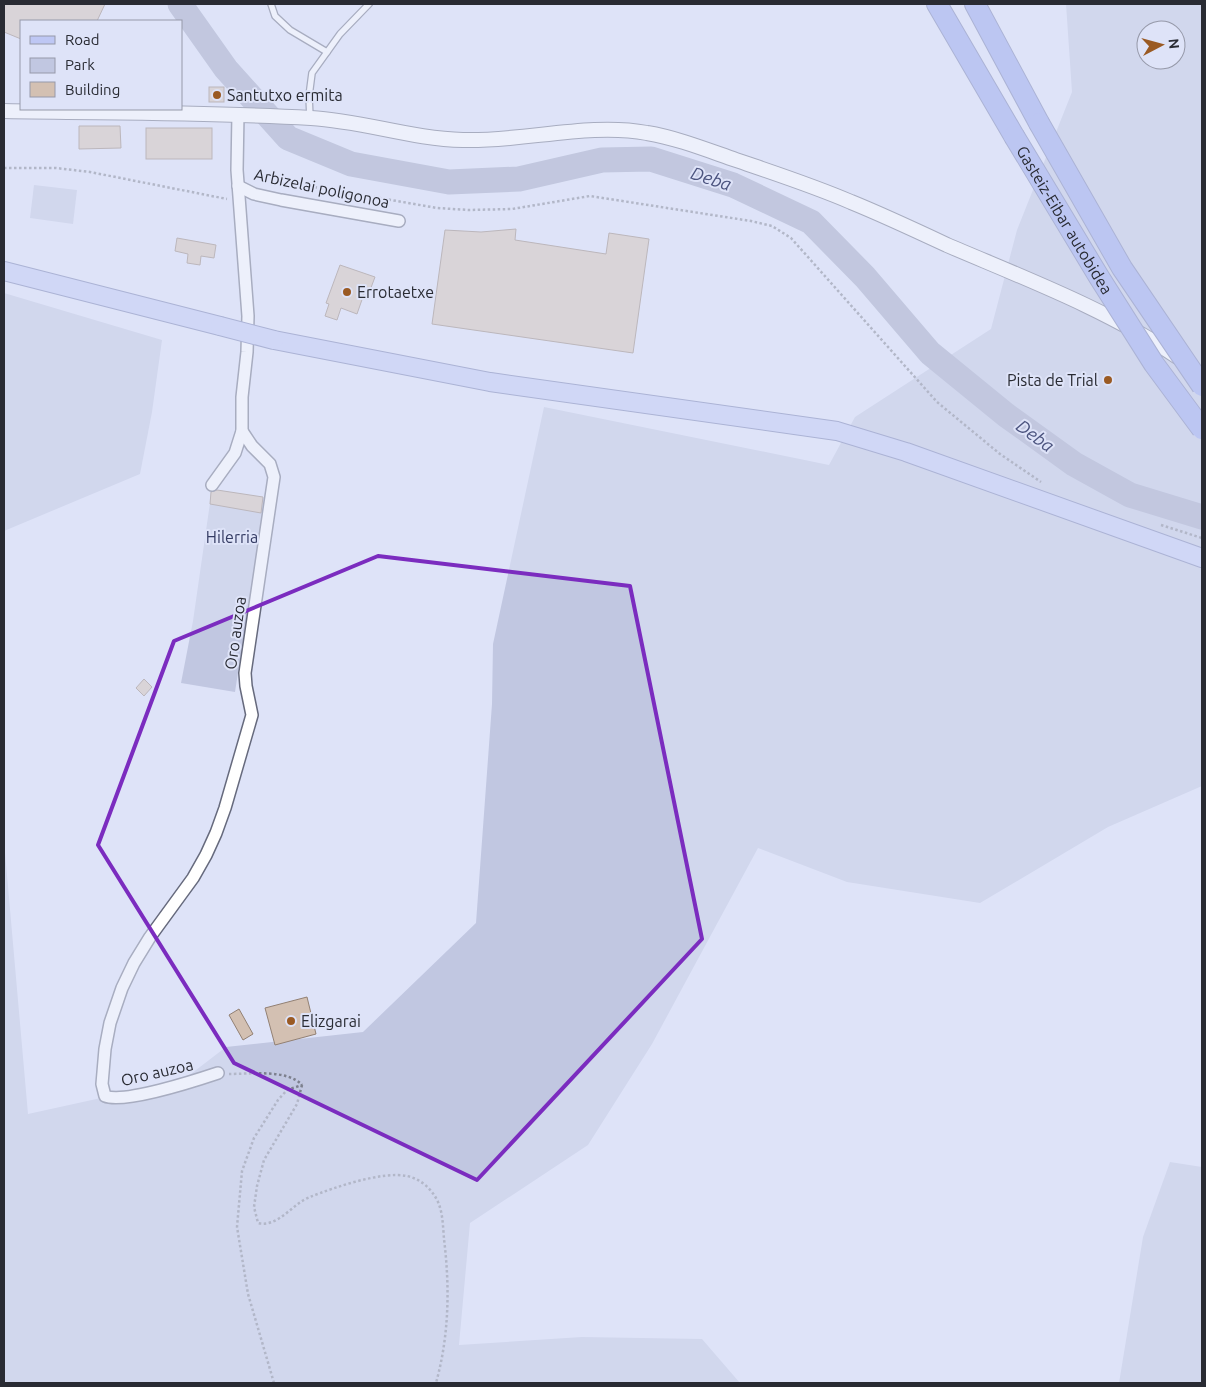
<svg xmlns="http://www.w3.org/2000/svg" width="1206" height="1387" viewBox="0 0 1206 1387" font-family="Ubuntu,sans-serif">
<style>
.green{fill:#c1c7e1;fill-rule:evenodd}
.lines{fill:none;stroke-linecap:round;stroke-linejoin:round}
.river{stroke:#9fa5c1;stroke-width:25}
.building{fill:#d3c0b2;stroke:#928073}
.service-casing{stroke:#666a7d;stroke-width:8}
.minor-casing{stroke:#666a7d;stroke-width:14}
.tertiary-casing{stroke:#666a7d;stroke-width:16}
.primary-casing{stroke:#6e78ab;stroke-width:20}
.motorway-casing{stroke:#6e78ab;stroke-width:22}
.path{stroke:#7d808e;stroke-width:2.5;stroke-dasharray:2.5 2.5;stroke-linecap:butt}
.service{stroke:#fff;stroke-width:5.5}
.minor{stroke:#fff;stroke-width:11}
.tertiary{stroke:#fff;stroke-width:14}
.primary{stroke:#bec7f4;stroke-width:18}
.motorway{stroke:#93a2ec;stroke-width:20}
.primary-bridge-casing{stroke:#6e78ab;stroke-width:20;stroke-linecap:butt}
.motorway-bridge-casing{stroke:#6e78ab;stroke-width:22;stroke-linecap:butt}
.primary-bridge{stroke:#bec7f4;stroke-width:18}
.motorway-bridge{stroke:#93a2ec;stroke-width:20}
.marked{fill:none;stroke:#7b2cbf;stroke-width:4;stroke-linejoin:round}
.poi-dot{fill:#9a5a23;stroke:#dee3f8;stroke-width:2}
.labels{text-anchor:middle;stroke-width:4;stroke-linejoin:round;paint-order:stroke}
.poi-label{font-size:16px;fill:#292b33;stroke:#dee3f8;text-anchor:start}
.street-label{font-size:16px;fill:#292b33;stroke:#dee3f8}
.park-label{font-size:16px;fill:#343b63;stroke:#dee3f8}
.water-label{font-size:18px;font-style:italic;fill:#4c547f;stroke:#dee3f8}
</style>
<rect width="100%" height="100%" fill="#dee3f8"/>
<g class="green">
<path d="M1066,4H1202V786L1108,827L980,903L847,882L758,848L652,1044L588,1145L470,1223L459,1345L582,1337L702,1339L740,1383H4V841L28,1114L183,1080L226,1047L363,1032L476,923L492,704L493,644L544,407L829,465L855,417L991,329L1017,230L1072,92ZM1146,30H1176V60H1146Z"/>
<polygon points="34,185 77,190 73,224 30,218"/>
<polygon points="4,293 162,340 152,412 140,474 4,531"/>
<polygon points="212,489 265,498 235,692 181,683 193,621"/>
<polygon points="1170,1162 1202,1167 1202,1383 1119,1383 1143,1237"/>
</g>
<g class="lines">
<polyline class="river" points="180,4 226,69 288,138 351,164 449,182 519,179 602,160 651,159 733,185 811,222 865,277 930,353 1006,415 1074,464 1130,495 1202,517"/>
</g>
<g class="building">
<polygon points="4,4 105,4 97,21 21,21 21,39 4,32"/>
<rect x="209" y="87" width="15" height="15"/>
<polygon points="79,126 120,126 121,148 79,149"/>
<rect x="146" y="128" width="66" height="31"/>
<polygon points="516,229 515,240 606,254 609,233 649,239 633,353 432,324 445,230 481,232"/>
<polygon points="177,238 216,245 214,258 201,256 200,265 187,263 188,254 175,251"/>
<polygon points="340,265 375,277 369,293 365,291 357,314 341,308 337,320 325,316 329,304 326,303"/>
<polygon points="217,490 263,497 261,513 210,504 211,492"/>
<polygon points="144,679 152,687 144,696 136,688"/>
<polygon points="307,997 316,1034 275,1045 265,1008"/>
<polygon points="239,1009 253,1034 243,1040 229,1015"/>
</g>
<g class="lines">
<g class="service-casing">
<g id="service">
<polyline points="271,4 275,16 290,30 327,52"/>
<polyline points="310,118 309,96 312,73 340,34 369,4"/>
</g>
</g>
<g class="minor-casing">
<g id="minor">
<polyline points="238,186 254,194 281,200 399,221"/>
<polyline points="212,485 235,453 242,431 242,397 247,352 248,316 237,170 238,114"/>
<path d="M218,1073C197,1080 124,1104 105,1096L102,1084L105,1049L110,1023L122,988L134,963L150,937L193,878L206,855L216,833L225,808L252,715L246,686L245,673L274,477L270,464L252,446L242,431"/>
</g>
</g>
<g class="tertiary-casing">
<path id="tertiary" d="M4,111C106,113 209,112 311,118C363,121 412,139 463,140C523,142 589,122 647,133C677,138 707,150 736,160C774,173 814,186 851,202C883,215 915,230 947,245C1024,278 1109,310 1179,358"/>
</g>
<g class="primary-casing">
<g id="primary">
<polyline points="4,271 220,326"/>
<polyline points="274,340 490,382 837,431 906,452 1202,558"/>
</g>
</g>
<g class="motorway-casing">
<g id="motorway">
<polyline points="937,4 1014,136"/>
<polyline points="975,4 1039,123"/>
</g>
</g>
<g class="path">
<polyline points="4,168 56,168 90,172 227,199"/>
<polyline points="271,185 272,183 322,188 437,208 469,210 512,209 590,196 751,221 772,226 791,238 937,402 1000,454 1041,482"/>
<polyline points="1161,525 1202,538"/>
<path d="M229,1074C249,1074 288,1069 302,1085"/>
<path d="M302,1085L297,1104L264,1160L257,1186L254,1207L258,1223C278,1228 293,1203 310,1197C335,1187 382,1171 407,1176C421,1179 432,1189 438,1202C443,1213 443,1228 444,1239C450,1288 449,1336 436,1383"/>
<polyline points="274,1383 248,1294 237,1227 242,1171 254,1138 278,1100 287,1090 302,1085"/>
</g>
<use href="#service" class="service"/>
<use href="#minor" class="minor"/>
<use href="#tertiary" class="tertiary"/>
<use href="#primary" class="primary"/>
<use href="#motorway" class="motorway"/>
<g class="primary-bridge-casing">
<polyline id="primary-bridge" points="220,326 274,340"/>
</g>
<g class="motorway-bridge-casing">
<g id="motorway-bridge">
<polyline points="1039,123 1122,268 1202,386"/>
<path id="s1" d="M1014,136L1099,277L1154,364L1202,429"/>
</g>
</g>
<use href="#primary-bridge" class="primary-bridge"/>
<use href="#motorway-bridge" class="motorway-bridge"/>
</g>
<path d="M0 0H1206V1387H0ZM378,556L630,586L702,939L477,1180L234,1063L98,845L174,641Z" fill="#dee3f8" fill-opacity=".55" fill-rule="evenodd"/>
<path class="marked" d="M378,556L630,586L702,939L477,1180L234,1063L98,845L174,641Z"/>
<g class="poi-dot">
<circle cx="217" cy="95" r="5"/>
<circle cx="347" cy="292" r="5"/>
<circle cx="1108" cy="380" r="5"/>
<circle cx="291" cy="1021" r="5"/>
</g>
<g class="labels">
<g class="poi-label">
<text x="227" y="101">Santutxo ermita</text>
<text x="357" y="298">Errotaetxe</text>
<text x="1098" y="386" text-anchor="end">Pista de Trial</text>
<text x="301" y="1027">Elizgarai</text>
</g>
<g class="street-label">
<text transform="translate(322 188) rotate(12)" y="6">Arbizelai poligonoa</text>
<text dy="6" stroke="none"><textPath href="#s1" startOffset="98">Gasteiz-Eibar autobidea</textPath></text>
<text transform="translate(235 633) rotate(-82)" y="6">Oro auzoa</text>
<text transform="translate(157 1072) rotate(-13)" y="6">Oro auzoa</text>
</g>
<g class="park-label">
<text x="232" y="543">Hilerria</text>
</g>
<g class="water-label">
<text transform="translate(711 179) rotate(18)" y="6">Deba</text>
<text transform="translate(1035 436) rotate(36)" y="6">Deba</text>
</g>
</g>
<rect width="1206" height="1387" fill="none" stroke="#292b33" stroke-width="10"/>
<rect x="20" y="20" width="162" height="90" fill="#dee3f8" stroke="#9699a9"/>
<rect x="30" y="36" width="25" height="8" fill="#bec7f4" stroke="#9699a9"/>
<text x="65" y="45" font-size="15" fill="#292b33">Road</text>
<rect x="30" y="58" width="25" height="15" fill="#c1c7e1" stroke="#9699a9"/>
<text x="65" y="70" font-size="15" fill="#292b33">Park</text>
<rect x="30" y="82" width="25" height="15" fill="#d3c0b2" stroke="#9699a9"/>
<text x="65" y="95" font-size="15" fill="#292b33">Building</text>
<g transform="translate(1161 45) rotate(84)"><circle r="24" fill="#dee3f8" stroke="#9699a9"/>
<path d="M0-4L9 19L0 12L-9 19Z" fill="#9a5a23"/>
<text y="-8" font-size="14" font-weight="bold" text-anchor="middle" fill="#292b33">N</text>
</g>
</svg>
